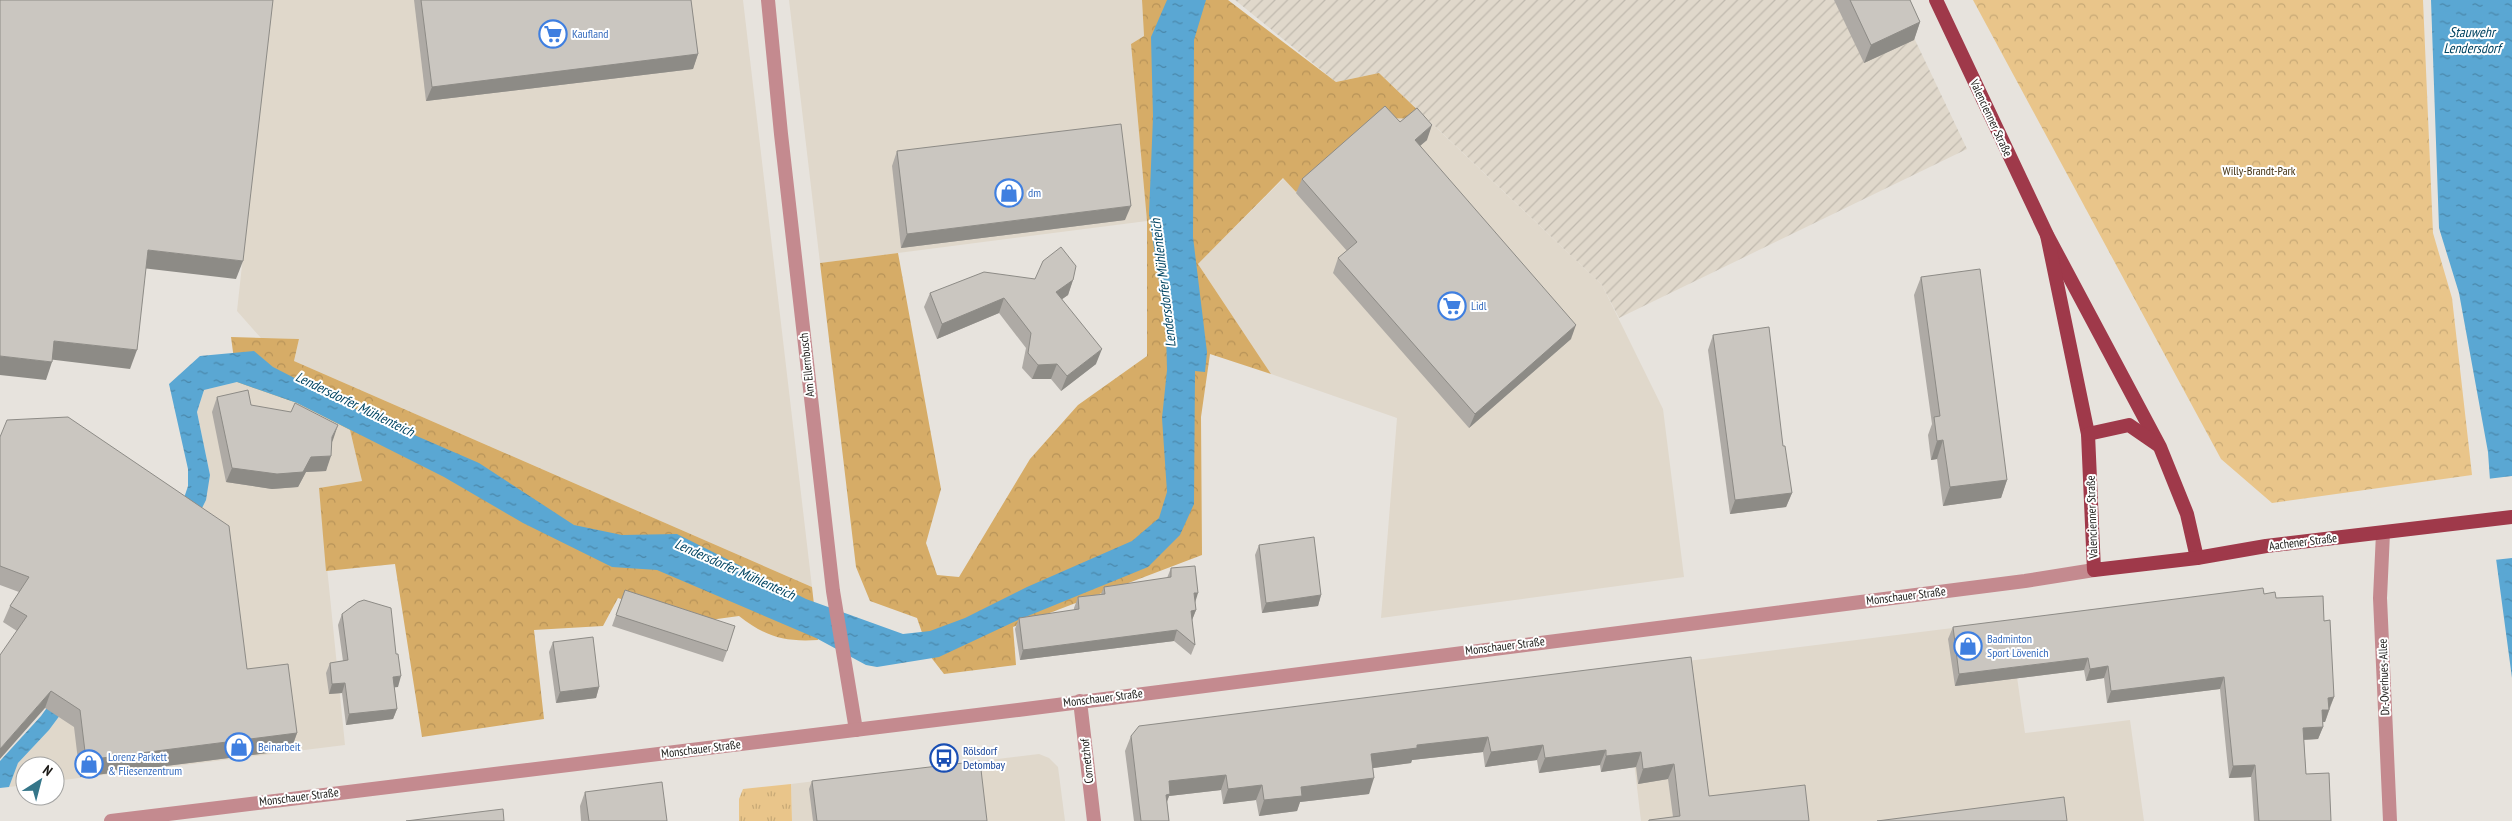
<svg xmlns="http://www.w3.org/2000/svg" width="2512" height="821" viewBox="0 0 2512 821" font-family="'PT Sans Narrow',sans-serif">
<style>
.built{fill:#e0d8cb}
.industrial{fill:url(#industrial-furrows)}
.grass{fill:url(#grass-tufts)}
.forest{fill:url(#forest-crowns)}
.park{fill:url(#park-crowns)}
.water{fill:url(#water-ripples)}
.pier{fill:#e7e3dd}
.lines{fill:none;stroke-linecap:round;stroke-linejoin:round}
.minor{stroke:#c48a8f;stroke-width:14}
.tertiary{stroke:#c48a8f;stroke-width:14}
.primary{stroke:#9f394a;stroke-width:14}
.wall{fill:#aeaaa5}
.shaded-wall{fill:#8d8b86}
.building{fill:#cac6c0;stroke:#8d8b86}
.labels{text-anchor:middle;stroke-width:4;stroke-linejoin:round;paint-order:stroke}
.shop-label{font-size:12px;fill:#366cbe;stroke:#fff;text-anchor:start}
.street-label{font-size:12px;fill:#1a1916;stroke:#fff}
.park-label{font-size:12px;fill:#423011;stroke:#fff}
.transit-label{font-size:12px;fill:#164399;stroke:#fff;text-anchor:start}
.water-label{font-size:14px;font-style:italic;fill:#004462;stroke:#fff}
</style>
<defs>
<pattern id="industrial-furrows" width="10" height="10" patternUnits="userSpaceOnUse" patternTransform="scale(1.25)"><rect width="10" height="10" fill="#e0d8cb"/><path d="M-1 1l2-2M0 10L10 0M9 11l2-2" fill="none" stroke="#c0b9ae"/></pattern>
<pattern id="grass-tufts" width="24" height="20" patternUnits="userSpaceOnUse" patternTransform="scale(1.25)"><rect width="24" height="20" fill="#e9c58a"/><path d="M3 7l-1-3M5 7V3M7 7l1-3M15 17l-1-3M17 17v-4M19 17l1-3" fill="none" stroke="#c7a976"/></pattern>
<pattern id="forest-crowns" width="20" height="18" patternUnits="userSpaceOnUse" patternTransform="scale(1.25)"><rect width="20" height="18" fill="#d6ac67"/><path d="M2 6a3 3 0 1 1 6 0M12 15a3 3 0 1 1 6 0" fill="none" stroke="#b79359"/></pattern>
<pattern id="park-crowns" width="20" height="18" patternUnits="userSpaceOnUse" patternTransform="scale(1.25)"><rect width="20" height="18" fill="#e9c58a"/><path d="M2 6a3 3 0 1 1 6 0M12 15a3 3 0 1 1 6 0" fill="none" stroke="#c7a976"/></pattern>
<pattern id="water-ripples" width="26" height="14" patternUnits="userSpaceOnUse" patternTransform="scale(1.25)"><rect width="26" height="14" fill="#5aa7d3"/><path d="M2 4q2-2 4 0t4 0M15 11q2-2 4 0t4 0" fill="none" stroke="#4a87aa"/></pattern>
</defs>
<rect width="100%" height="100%" fill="#e7e3dd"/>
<g class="built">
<polygon points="271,0 743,0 812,587 294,361 299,339 261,338 237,311"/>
<polygon points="789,0 1142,0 1144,36 1131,44 1147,221 820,263"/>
<polygon points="1380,118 1427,119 1602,285 1663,409 1684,577 1381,618 1397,418 1271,374 1198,264 1284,178 1296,192"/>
<polygon points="237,382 297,403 350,430 362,481 319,488 345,745 55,781 55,766 25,766 25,785 9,787 18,763 49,730 89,676 210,475 197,412 204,390"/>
<polygon points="2009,621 2025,733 2130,720 2144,821 1641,821 1623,669"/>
<polygon points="1039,754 1049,758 1058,767 1065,821 792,821 791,784"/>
</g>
<polygon class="industrial" points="1235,0 1896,0 1967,149 1619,318 1602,285 1379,73 1336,82"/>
<polygon class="grass" points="791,784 792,821 739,821 739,799 743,789"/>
<g class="forest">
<polygon points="1142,0 1228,0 1336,82 1379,73 1427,119 1380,118 1296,192 1283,178 1198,264 1271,374 1210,354 1201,417 1202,555 1013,627 1016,665 944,674 930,656 917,618 870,601 856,567 820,263 898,253 941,489 926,543 937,575 959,577 1030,459 1078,405 1147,356 1147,221 1131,44 1144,36"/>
<path d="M231,337L299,339L294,361L812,587L818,640C784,642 766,637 739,616L695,622L618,598L603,626L534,630L544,719L422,737L395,564L326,571L319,488L362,481L350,430L297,403L237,382Z"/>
</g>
<polygon class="park" points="1973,0 2423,0 2433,233 2452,298 2472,475 2272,503 2221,459"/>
<g class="water">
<polygon points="1167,0 1206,0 1194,40 1193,237 1207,352 1205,372 1195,371 1194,504 1180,535 1148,567 1018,620 939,657 877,667 866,665 816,638 657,570 612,567 523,523 444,477 297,403 237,382 204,390 197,412 210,475 206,500 196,520 89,676 49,730 18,763 9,787 0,788 0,761 41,716 76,667 180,510 188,486 188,469 169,384 200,356 254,351 273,367 359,411 479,463 574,525 622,535 677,534 806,599 903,634 930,631 965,618 1027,587 1132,541 1159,518 1167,492 1162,418 1167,370 1166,329 1149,214 1153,117 1151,37"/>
<polygon points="2431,0 2512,0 2512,678 2495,551 2488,452 2459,293 2439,228"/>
</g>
<polygon class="pier" points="2512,476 2512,558 2494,560 2487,479"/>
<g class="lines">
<g class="minor">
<polyline points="768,0 781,134 833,591 856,730"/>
<polyline points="2383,533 2380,598 2390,821"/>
<polyline points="1080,701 1094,821"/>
</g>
<polyline class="tertiary" points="111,821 1018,710 2025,581 2094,570"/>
<g class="primary">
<polyline points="1936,0 2047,235 2160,447 2187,514 2197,558"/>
<polyline points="2047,235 2088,434 2094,570 2197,558 2266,546 2512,517"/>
<polyline points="2088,434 2129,425 2158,445"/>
</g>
</g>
<g class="wall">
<polygon points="414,0 691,0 698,54 693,69 426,101"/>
<polygon points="1834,0 1910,0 1920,22 1914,40 1864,63"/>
<polygon points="1400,122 1427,140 1420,146 1571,339 1469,428 1333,273 1338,258 1347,251 1296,193 1302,179"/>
<polygon points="897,151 1125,220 901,248 892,166"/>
<polygon points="1921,277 2007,480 2001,498 1943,506 1937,459 1931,460 1928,435 1932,424 1914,295"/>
<polygon points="1073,280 1068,295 1062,299 1096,364 1061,391 1051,379 1032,379 1022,368 1026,348 999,313 937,339 924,307 930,293"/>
<polygon points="1713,335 1783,446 1792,493 1786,507 1730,514 1708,350"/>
<polygon points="217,397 251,405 332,442 326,471 306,472 298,487 272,489 226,482 212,412"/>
<polygon points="0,437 247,669 297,733 291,750 80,777 74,727 45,708 17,631 3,622 10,606 19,592 0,585"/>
<polygon points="1259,545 1321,595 1318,606 1262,613 1255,555"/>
<polygon points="1171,568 1195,602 1196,610 1192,620 1195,645 1191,655 1174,641 1020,660 1015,629 1019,618 1074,610 1074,608 1078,597 1101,594 1104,587 1167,578"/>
<polygon points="625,590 727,651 723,662 612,626"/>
<polygon points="2264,594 2276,598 2324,621 2334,697 2325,722 2323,722 2323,727 2318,739 2304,740 2306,774 2331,821 2254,821 2251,777 2229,778 2220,689 2107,703 2104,678 2086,681 2084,670 1955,686 1948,639 1953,627"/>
<polygon points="342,614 398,687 394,687 397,709 393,719 346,725 342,693 329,694 326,673 330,663 343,661 338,625"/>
<polygon points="553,642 599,687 596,698 556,703 549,652"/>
<polygon points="1691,657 1709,796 1809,821 1648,821 1649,820 1673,817 1668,779 1638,784 1636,767 1601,772 1600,765 1539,773 1537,760 1485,767 1483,752 1412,760 1411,763 1373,768 1369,794 1300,802 1297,811 1259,816 1256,800 1223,804 1221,790 1169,796 1167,802 1169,821 1134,821 1125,751 1131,736"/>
<polygon points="812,781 987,821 813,821 809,789"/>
<polygon points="585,792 667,821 581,821 580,806"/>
</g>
<g class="shaded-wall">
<polygon points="1920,22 1914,40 1864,63 1871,45"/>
<polygon points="698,54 693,69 426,101 432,87"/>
<polygon points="1432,125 1427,140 1409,155 1415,140"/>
<polygon points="1131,206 1125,220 901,248 907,234"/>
<polygon points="148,250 243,261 236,279 142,268"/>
<polygon points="1073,280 1068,295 1051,307 1056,292"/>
<polygon points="1004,298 999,313 937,339 942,324"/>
<polygon points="1576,325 1571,339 1469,428 1475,414"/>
<polygon points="54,341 137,350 130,369 47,359"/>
<polygon points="1102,349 1096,364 1061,391 1067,376"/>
<polygon points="0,356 52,362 46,380 0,375"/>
<polygon points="1057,364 1051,379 1032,379 1038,365"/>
<polygon points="338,425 333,440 327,452 332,437"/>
<polygon points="1943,440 1937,459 1931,460 1937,441"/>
<polygon points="331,456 326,471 306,472 298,487 272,489 226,482 232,468 311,457"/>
<polygon points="2007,480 2001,498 1943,506 1950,487"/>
<polygon points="1792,493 1786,507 1730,514 1735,500"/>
<polygon points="1194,593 1198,593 1195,603"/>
<polygon points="1321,595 1318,606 1262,613 1266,603"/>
<polygon points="1196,610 1192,620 1191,611"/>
<polygon points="1177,630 1174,641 1020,660 1023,650"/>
<polygon points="2088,658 2084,670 1955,686 1959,674"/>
<polygon points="2108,666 2104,678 2086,681 2090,669"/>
<polygon points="401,676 398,687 389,688 393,677"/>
<polygon points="2224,677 2220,689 2107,703 2111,691"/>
<polygon points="345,683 342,693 329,694 332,684"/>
<polygon points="599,687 596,698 556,703 560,692"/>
<polygon points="51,691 45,708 0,759 0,749"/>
<polygon points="2334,697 2329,709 2324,710 2328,698"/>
<polygon points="397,709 393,719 346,725 349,714"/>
<polygon points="2322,710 2329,710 2325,722 2318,722"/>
<polygon points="2323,727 2318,739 2299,740 2303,728"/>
<polygon points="297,733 291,750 80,777 86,760"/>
<polygon points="1488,737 1483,752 1412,760 1411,763 1366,769 1371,754 1417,745"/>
<polygon points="1543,745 1537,760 1485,767 1491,752"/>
<polygon points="1606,750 1600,765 1539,773 1545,758"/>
<polygon points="1641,752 1636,767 1601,772 1606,756"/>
<polygon points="1674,764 1668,779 1638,784 1643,769"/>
<polygon points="2255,765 2251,777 2229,778 2233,766"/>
<polygon points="1226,775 1221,790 1169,796 1164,809 1161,810 1169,781"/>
<polygon points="1374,778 1369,794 1300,802 1297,811 1259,816 1264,800 1301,787"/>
<polygon points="1262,785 1256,800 1223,804 1228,789"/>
</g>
<g class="building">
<polygon points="0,0 273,0 243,261 148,250 137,350 54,341 52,362 0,356"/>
<polygon points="421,0 691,0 698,54 432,87"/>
<polygon points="1850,0 1910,0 1920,22 1871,45"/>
<polygon points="1385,106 1400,122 1417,108 1432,125 1415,140 1576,325 1475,414 1338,258 1357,242 1302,179"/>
<polygon points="1121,124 1131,206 907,234 897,151"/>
<polygon points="1061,247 1076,266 1073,280 1056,292 1102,349 1067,376 1057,364 1038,365 1028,353 1031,333 1004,298 942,324 930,293 984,272 1035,279 1043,261"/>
<polygon points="1980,269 2007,480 1950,487 1943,440 1937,441 1934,417 1940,416 1921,277"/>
<polygon points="1769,327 1783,446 1785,446 1792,493 1735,500 1713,335"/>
<polygon points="248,390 251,405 291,412 295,403 338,425 332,437 331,456 311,457 303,472 277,474 232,468 217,397"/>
<polygon points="68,417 229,526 247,669 288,664 297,733 86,760 80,710 51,691 0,749 0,655 27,616 10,606 29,577 0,566 0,437 7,420"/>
<polygon points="1314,537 1321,595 1266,603 1259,545"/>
<polygon points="1195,566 1198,593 1194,593 1196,610 1191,611 1195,645 1177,630 1023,650 1019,618 1079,609 1078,597 1105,594 1104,587 1171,577 1171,568"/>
<polygon points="2263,588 2264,594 2275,592 2276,598 2323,596 2324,621 2330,620 2334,697 2328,698 2329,710 2322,710 2323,727 2303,728 2306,774 2329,773 2331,821 2259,821 2255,765 2233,766 2224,677 2111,691 2108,666 2090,669 2088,658 1959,674 1953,627"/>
<polygon points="625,590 735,626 727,651 616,615"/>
<polygon points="364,600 391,608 396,654 398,654 401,676 393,677 397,709 349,714 345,683 332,684 330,663 348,660 342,614 358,602"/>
<polygon points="593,637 599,687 560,692 553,642"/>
<polygon points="1691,657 1709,796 1805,785 1809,821 1649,821 1649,820 1680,816 1674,764 1643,769 1641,752 1606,756 1606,750 1545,758 1543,745 1491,752 1488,737 1417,745 1417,748 1371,754 1374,778 1301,787 1302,796 1264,800 1262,785 1228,789 1226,775 1169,781 1170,794 1166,795 1169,821 1141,821 1131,736 1139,726"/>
<polygon points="980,761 987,821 817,821 812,781"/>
<polygon points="662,782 667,821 589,821 585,792"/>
<polygon points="2064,797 2067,821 1877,821"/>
<polygon points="503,809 504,821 406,821"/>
</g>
<defs>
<g id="supermarket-ring" transform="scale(1.4375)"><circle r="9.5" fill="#fff" stroke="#3f7fe0" stroke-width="1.5"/><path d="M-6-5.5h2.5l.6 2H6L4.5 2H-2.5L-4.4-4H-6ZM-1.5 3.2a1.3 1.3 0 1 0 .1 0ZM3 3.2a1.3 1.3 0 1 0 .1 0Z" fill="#3f7fe0"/></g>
<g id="shop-ring" transform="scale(1.4375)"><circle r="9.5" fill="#fff" stroke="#3f7fe0" stroke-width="1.5"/><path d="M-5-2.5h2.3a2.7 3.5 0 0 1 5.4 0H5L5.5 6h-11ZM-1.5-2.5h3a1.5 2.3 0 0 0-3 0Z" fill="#3f7fe0"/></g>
<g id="bus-ring" transform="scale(1.4375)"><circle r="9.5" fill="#fff" stroke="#1a4fb4" stroke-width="1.5"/><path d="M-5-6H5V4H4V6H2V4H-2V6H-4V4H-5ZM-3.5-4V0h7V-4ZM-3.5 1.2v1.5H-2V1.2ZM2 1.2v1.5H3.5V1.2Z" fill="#1a4fb4"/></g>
</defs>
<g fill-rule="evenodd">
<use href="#supermarket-ring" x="553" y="34"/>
<use href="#shop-ring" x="1009" y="193"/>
<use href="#supermarket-ring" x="1452" y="306"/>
<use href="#shop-ring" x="1968" y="646"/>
<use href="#shop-ring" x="239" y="747"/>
<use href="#bus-ring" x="944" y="758"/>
<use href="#shop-ring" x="89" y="764"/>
</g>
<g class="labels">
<g class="shop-label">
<text x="572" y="38">Kaufland</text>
<text x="1028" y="197">dm</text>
<text x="1471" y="310">Lidl</text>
<text x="1987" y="643">Badminton<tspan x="1987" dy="14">Sport Lövenich</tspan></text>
<text x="258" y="751">Beinarbeit</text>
<text x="108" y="761">Lorenz Parkett<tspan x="108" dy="14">&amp; Fliesenzentrum</tspan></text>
</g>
<g class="street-label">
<text transform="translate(1991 118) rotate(65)" y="4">Valencienner Straße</text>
<text transform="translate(807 365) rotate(-96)" y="4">Am Ellernbusch</text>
<text transform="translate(2092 517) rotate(-92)" y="4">Valencienner Straße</text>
<text transform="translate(2303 542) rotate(-7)" y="4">Aachener Straße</text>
<text transform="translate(1906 596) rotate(-7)" y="4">Monschauer Straße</text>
<text transform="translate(1505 646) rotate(-7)" y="4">Monschauer Straße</text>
<text transform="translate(2384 677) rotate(-92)" y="4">Dr.-Overhues-Allee</text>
<text transform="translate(1103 698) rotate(-7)" y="4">Monschauer Straße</text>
<text transform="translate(701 749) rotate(-7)" y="4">Monschauer Straße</text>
<text transform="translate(1087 761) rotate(-96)" y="4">Cornetzhof</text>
<text transform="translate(299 797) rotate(-7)" y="4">Monschauer Straße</text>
</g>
<g class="park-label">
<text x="2259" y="175">Willy-Brandt-Park</text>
</g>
<g class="transit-label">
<text x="963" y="755">Rölsdorf<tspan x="963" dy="14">Detombay</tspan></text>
</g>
<g class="water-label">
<text x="2472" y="37">Stauwehr<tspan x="2472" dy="16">Lendersdorf</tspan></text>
<text transform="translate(1163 283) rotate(-97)" y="5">Lendersdorfer Mühlenteich</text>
<text transform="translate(355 404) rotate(26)" y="5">Lendersdorfer Mühlenteich</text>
<text transform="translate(735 569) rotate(24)" y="5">Lendersdorfer Mühlenteich</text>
</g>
</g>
<g transform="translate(40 781) rotate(36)"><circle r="24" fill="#ffffff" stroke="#a3a3a2"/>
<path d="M0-4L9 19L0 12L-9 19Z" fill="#357689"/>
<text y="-8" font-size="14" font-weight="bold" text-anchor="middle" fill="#1a1916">N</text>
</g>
</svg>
